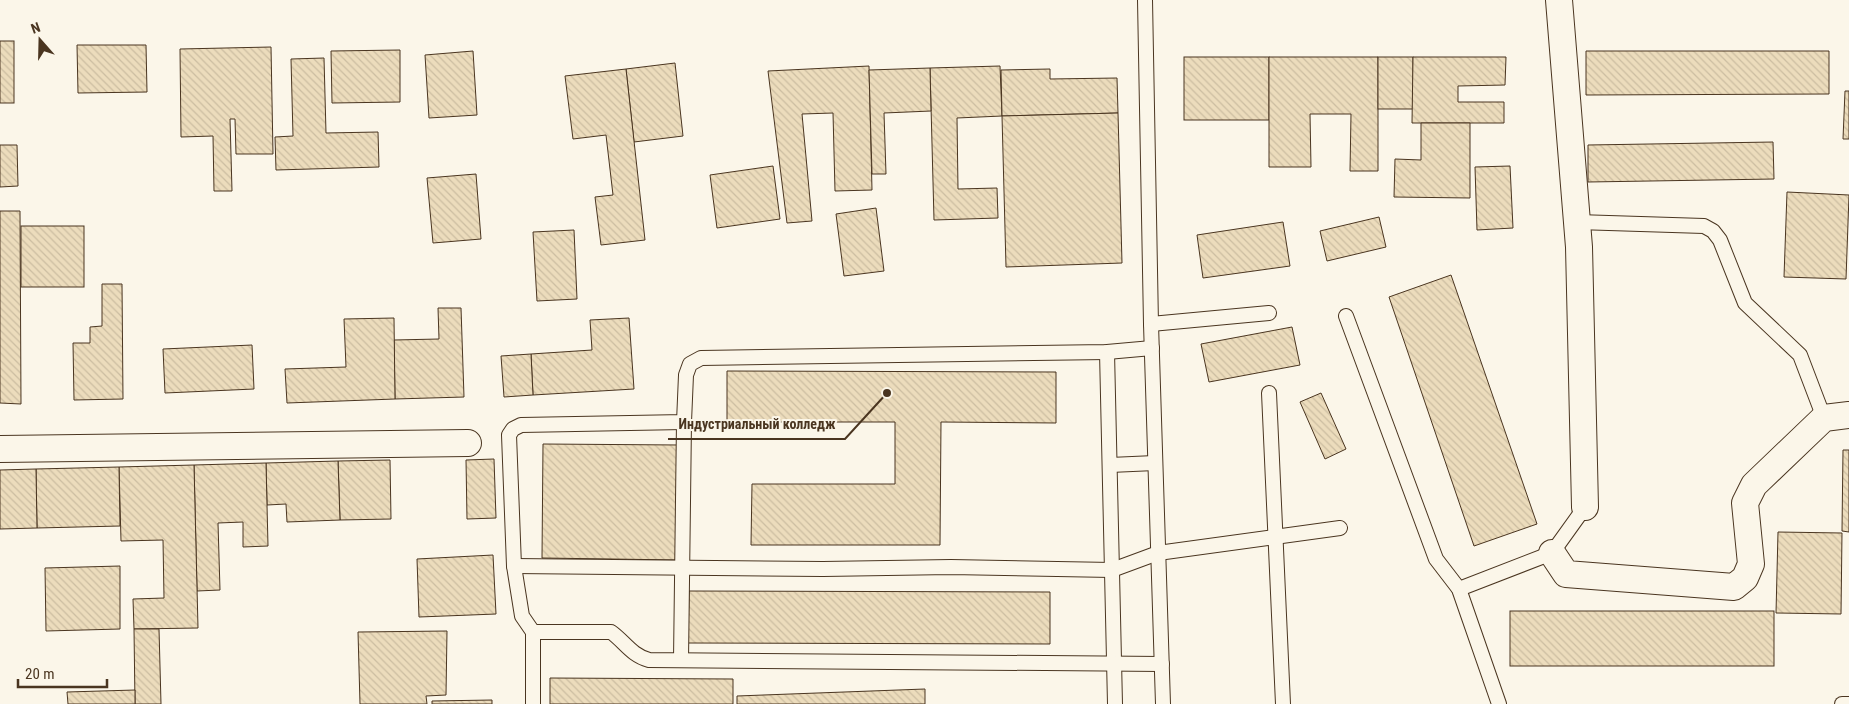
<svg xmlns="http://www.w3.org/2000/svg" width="1849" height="704" viewBox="0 0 1849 704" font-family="'Roboto Condensed',sans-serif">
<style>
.building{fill:url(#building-back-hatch);stroke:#4a3520}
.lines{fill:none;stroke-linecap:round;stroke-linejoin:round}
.service-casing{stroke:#4a3520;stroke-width:16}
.minor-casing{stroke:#4a3520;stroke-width:28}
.service{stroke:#fbf6e9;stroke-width:14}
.minor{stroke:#fbf6e9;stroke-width:26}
.leader{fill:none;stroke:#4a3520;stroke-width:2}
.callout-dot{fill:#4a3520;stroke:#fbf6e9;stroke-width:2}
.callout-label{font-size:14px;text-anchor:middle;font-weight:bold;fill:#4a3520;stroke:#fbf6e9;stroke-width:4;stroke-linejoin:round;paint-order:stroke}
</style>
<defs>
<pattern id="building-back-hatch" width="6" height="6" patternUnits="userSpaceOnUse" patternTransform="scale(1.25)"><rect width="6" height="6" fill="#ecdcbc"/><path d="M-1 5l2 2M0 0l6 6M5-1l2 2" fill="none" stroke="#ccbda1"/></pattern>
</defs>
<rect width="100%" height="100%" fill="#fbf6e9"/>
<g class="building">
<rect x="0" y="41" width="14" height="62"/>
<polygon points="77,45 146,45 147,92 78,93"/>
<polygon points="271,47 273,154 236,154 235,119 230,119 232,191 214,191 213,136 181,137 180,49"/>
<polygon points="400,50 400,102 332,103 331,51"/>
<polygon points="473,51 477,115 429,118 425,55"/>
<polygon points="1586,51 1829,51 1829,94 1586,95"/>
<rect x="1184" y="57" width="85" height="63"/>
<polygon points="1269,57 1378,57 1378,171 1350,171 1351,114 1310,114 1311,167 1269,167"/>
<rect x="1378" y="57" width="35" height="52"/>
<polygon points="1413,57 1506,57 1505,85 1458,86 1458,102 1504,102 1504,123 1412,123"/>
<polygon points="324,58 326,133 378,132 379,167 276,170 275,137 293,136 291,59"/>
<polygon points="675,63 683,136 634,142 626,69"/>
<polygon points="869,66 872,190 835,191 833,113 802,114 812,221 787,223 768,71"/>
<polygon points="1000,66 1002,116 957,118 958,189 997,188 998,218 934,220 930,68"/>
<polygon points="930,68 931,111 884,113 886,174 872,174 869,70"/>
<polygon points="626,69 645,240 601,245 595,197 613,195 606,135 573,139 565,76"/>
<polygon points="1050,69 1050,79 1117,78 1118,113 1002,116 1001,70"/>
<polygon points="1845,91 1849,91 1849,139 1843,139"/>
<polygon points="1118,113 1122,263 1006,267 1002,116"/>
<polygon points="1421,123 1470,123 1470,198 1394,197 1395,159 1421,160"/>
<polygon points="1773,142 1774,179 1588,182 1588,145"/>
<polygon points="0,145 17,145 18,186 0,187"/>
<polygon points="773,166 780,219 717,228 710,175"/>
<polygon points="1510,166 1513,228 1477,230 1475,167"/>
<polygon points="476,174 481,239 433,243 427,178"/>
<polygon points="1787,192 1849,195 1846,279 1784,277"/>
<polygon points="876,208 884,271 844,276 836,214"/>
<polygon points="0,211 20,211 21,404 0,403"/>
<polygon points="1379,217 1386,247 1327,261 1320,231"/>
<polygon points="1283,222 1290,266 1203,278 1197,235"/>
<rect x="21" y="226" width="63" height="61"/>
<polygon points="574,230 577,299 537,301 533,232"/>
<polygon points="1451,275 1537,524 1474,546 1389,297"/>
<polygon points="102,284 122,284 123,399 74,400 73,343 90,343 90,327 102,326"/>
<polygon points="438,308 461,308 464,397 395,399 394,340 439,339"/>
<polygon points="394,318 395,399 287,403 285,369 346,367 344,319"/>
<polygon points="629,318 634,389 533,395 531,354 592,350 590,320"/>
<polygon points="1292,327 1300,365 1209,382 1201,344"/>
<polygon points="252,345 254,389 165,393 163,349"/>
<polygon points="531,354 533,395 504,397 501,356"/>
<polygon points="727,371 1056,372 1056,423 941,422 940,545 751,545 752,484 895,484 895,422 727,422"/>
<polygon points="1321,393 1346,449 1325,459 1300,402"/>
<polygon points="543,444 680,445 678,560 542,558"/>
<polygon points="1843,450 1849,450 1849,532 1842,531"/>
<polygon points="494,459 496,518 467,519 466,460"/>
<polygon points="390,460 391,519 340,520 338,461"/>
<polygon points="338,461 340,520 287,522 286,504 267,505 266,463"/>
<polygon points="266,463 268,546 243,547 243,522 218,523 220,590 197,591 194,465"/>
<polygon points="194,465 198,628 134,629 133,599 164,598 163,540 121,541 119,467"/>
<polygon points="119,467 120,526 37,528 36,469"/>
<polygon points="36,469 37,528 0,529 0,470"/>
<polygon points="1778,532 1842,533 1841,614 1776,613"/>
<polygon points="493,555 496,614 419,617 417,559"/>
<polygon points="120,566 120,629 46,631 45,568"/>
<polygon points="689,591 1050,592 1050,644 688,643"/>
<rect x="1510" y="611" width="264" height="55"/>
<polygon points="134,629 159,629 161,704 135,704"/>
<polygon points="447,631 446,695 426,696 427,704 360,704 358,632"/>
<polygon points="550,678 733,679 733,704 550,704"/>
<polygon points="925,689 925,704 737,704 737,696"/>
<polygon points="135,690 135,704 68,704 67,692"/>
<polygon points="492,700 492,704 432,704 432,701"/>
</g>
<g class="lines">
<g class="service-casing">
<g id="service">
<polyline points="1145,0 1151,324 1163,704"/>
<polyline points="1577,222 1704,226 1713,231 1720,240 1745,303 1800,355 1824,418"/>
<polyline points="1346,316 1436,559 1459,589 1499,704"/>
<polyline points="1151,324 1269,313"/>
<polyline points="1107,352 1115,704"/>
<polyline points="1269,393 1283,704"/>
<polyline points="1110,465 1155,463"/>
<polyline points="514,566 823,569 951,567 1112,570 1158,553 1340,528"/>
<polyline points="1459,589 1552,553 1585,507"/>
<path d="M533,632H611C625,642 631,655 649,660L1162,664"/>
<polyline points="681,660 684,422"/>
<polyline points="533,704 533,632 522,616 514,566 509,435 513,429 521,425 684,422 686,375 690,364 701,358 1107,352 1152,348"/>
<polyline points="1842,704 1849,704"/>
</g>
</g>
<g class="minor-casing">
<g id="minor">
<polyline points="1559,0 1579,247 1585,507"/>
<polyline points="0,449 468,443"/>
<polyline points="1552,553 1566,574 1734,587 1745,578 1751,564 1745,503 1754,485 1824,418 1849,415"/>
</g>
</g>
<use href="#service" class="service"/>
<use href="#minor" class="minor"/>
</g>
<path class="leader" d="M887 393L845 439H668"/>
<circle class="callout-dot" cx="887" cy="393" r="5"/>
<g class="callout-label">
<text x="757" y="429">Индустриальный колледж</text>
</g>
<g transform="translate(40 40) rotate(340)" stroke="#fbf6e9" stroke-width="4" paint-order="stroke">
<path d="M0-4L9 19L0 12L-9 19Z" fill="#4a3520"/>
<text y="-8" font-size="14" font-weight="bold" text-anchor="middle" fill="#4a3520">N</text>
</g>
<path d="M18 679v8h89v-8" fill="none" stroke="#4a3520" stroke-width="2.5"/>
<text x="25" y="679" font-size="15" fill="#4a3520" stroke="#fbf6e9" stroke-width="4" paint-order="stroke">20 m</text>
</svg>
